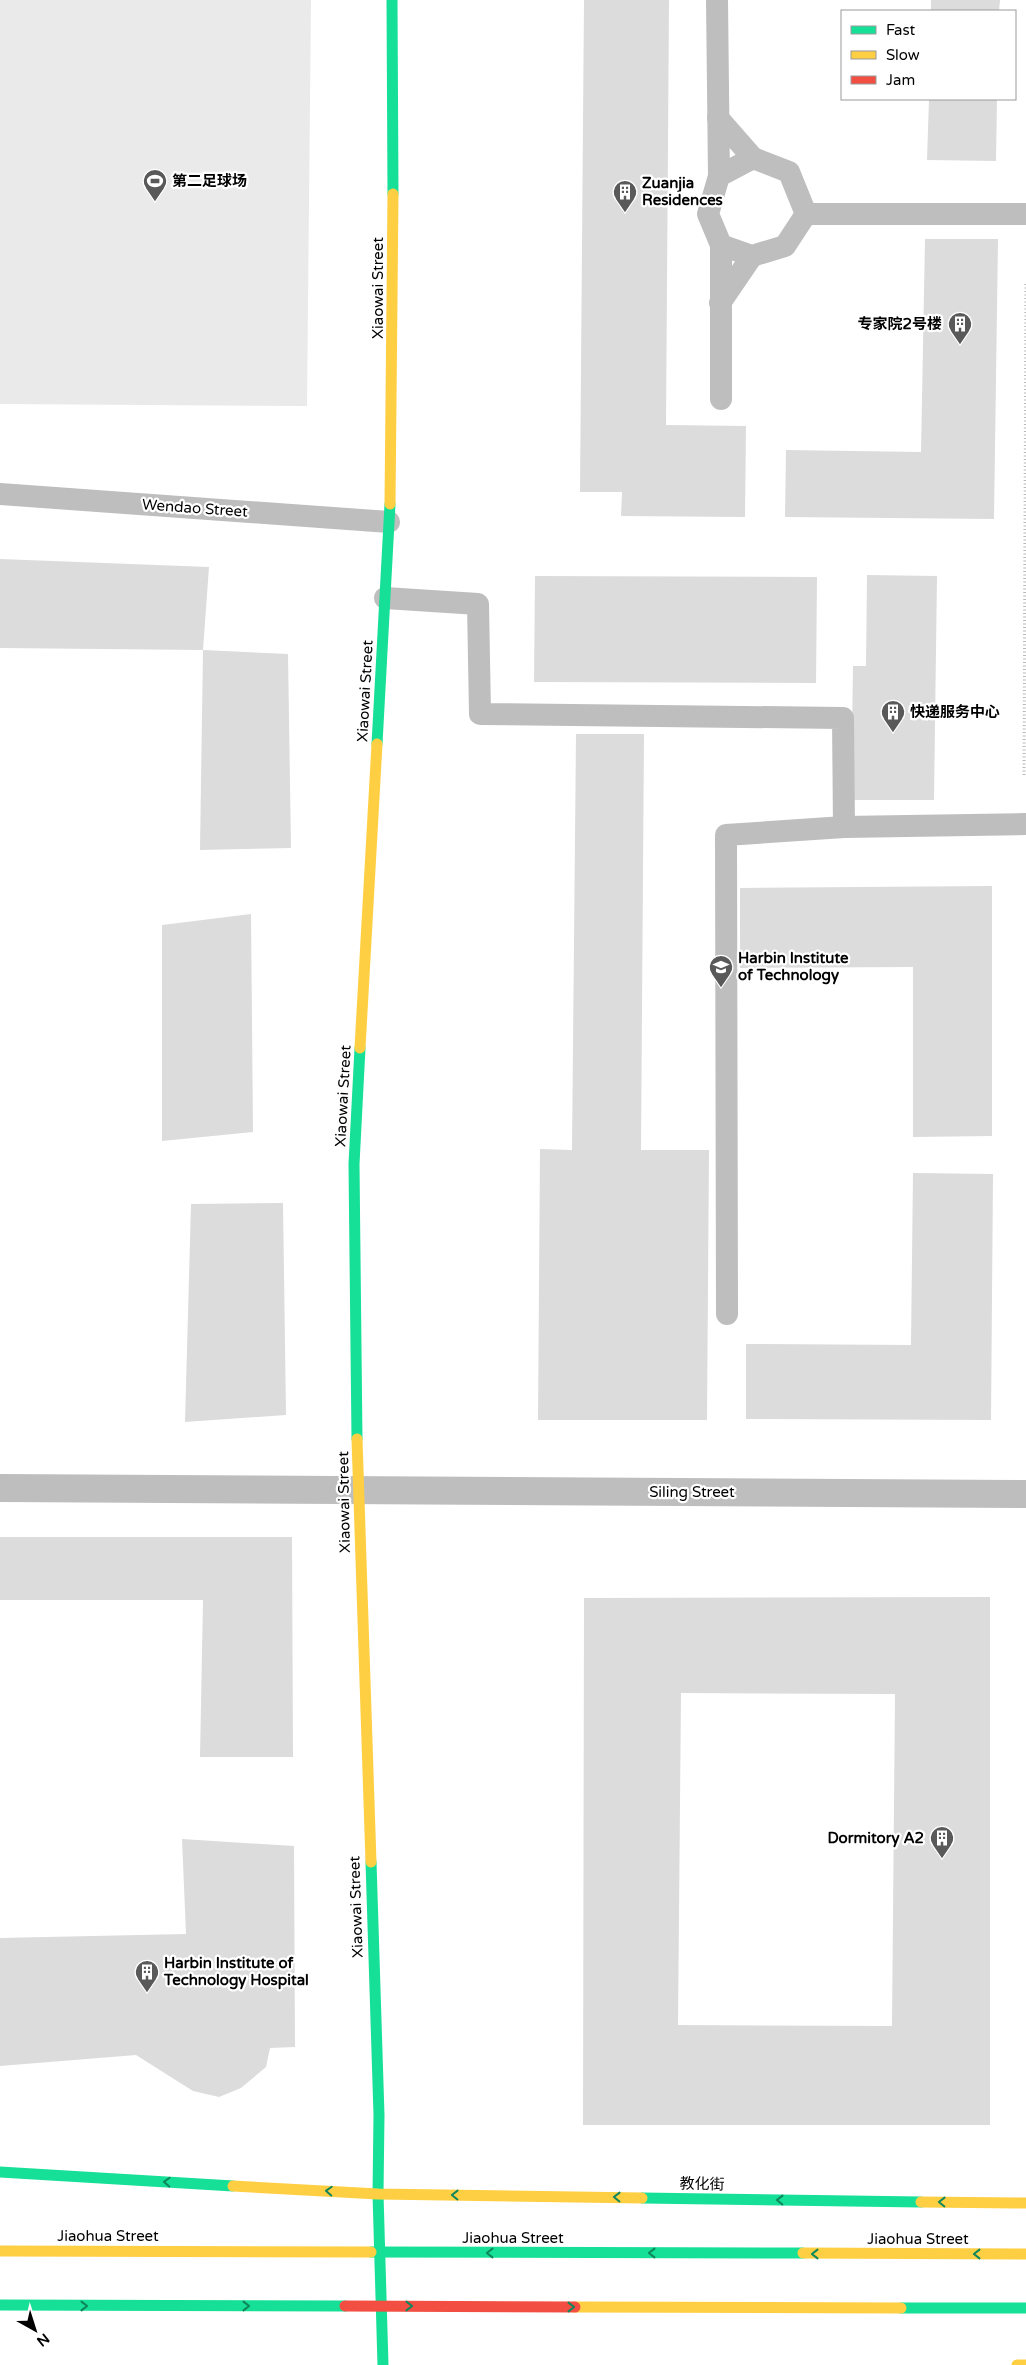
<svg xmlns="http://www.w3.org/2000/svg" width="1026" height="2365" viewBox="0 0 1026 2365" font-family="'Varela Round','Noto Sans SC',sans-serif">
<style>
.green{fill:#eaeaea}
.building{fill:#dcdcdc;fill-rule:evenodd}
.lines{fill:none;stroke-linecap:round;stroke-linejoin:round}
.path{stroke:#b8b8b8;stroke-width:3;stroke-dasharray:1 2.5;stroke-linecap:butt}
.lane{stroke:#bebebe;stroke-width:22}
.street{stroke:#bebebe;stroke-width:28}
.fast{stroke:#16e098;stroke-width:11}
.slow{stroke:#ffcf43;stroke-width:11}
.jam{stroke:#f24e42;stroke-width:11}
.oneway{stroke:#0d865b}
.labels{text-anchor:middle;stroke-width:4.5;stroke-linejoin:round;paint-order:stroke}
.poi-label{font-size:15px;font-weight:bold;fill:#000;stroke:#fff;text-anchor:start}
.street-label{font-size:15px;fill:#000;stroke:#fff}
</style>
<rect width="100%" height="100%" fill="#fff"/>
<polygon class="green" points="0,0 311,0 307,406 0,404"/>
<g class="building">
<polygon points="584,0 669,0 666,425 746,426 745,517 621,516 622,492 580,492"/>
<polygon points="931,0 1000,0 999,11 931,11"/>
<polygon points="929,99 997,99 996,161 927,160"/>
<polygon points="925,239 998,239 994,519 785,517 786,450 921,452"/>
<polygon points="0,559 209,567 203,650 0,648"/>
<polygon points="867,575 937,576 934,800 851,800 853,666 866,666"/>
<polygon points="535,576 817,577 816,683 534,682"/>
<polygon points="203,650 288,654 291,848 200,850"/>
<polygon points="576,734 644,734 641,1150 709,1150 707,1420 538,1420 540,1149 572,1150"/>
<polygon points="992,886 992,1136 913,1137 913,967 740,968 740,888"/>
<polygon points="251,914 253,1132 162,1141 162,925"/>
<polygon points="913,1173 993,1174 991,1420 746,1419 746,1344 911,1345"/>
<polygon points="283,1203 286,1415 185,1422 191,1204"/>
<polygon points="0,1537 292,1537 293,1757 200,1757 203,1600 0,1600"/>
<path d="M990,1597V2125H583L584,1598ZM681,1693L895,1694L892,2026L678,2025Z"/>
<polygon points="182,1839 294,1846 295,2047 270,2048 266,2067 241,2088 219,2097 193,2091 136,2055 0,2066 0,1938 186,1934"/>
</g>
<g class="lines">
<polyline class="path" points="1024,775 1026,283"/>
<g class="lane">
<polyline points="717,0 719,176"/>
<polyline points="718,118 753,158"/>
<polygon points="753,158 789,172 806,214 785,246 752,256 721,245 708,214 719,176"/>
<polyline points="806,214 1026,214"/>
<polyline points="720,303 752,256"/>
<polyline points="721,399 721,245"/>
<polyline points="0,494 389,522"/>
<polyline points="385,598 478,604 480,714 843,718 844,827"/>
<polyline points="727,1314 726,835 844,827 1026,824"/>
</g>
<polyline class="street" points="0,1488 1026,1494"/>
<g class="fast">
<polyline points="392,0 393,194"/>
<polyline points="377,744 390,504"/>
<polyline points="357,1439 354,1164 360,1048"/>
<polyline points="371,1862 379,2115 378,2194 383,2365"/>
<polyline points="0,2172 233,2186"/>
<polyline points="642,2198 921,2202"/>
<polyline points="371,2252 803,2253"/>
<polyline points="0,2305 345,2306"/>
<polyline points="901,2308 1026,2308"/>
</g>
<g class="slow">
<polyline points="390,504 393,194"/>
<polyline points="360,1048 377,744"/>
<polyline points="357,1439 371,1862"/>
<polyline points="233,2186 378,2194 642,2198"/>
<polyline points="921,2202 1026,2203"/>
<polyline points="0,2251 371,2252"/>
<polyline points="803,2253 1026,2254"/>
<polyline points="575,2307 901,2308"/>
<polyline points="1017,2365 1026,2365"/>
</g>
<polyline class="jam" points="345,2306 575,2307"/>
</g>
<defs><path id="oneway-chevron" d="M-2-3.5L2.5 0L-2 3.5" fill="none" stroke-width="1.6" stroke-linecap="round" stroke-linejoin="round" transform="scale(1.25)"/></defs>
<g class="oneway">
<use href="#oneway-chevron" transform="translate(167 2182) rotate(-177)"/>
<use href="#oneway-chevron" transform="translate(329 2191) rotate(-177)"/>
<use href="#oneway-chevron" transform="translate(455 2195) rotate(-179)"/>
<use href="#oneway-chevron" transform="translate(617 2197) rotate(-179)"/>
<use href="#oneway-chevron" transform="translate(780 2200) rotate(-179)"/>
<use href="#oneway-chevron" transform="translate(942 2202) rotate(-179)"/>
<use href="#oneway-chevron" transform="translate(490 2253) rotate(-180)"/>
<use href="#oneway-chevron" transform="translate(652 2253) rotate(-180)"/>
<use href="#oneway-chevron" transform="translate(815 2254) rotate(-180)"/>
<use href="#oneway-chevron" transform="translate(977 2254) rotate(-180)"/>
<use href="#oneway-chevron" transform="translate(84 2306)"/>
<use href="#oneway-chevron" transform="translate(246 2306)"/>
<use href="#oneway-chevron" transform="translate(409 2306)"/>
<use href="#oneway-chevron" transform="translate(571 2307)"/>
</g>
<defs>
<g id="stadium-pin" transform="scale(1.25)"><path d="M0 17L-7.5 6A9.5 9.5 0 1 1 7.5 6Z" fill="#595959" stroke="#fff"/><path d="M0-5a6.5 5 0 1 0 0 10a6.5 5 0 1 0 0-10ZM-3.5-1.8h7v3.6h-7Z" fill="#fff"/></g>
<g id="building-pin" transform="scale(1.25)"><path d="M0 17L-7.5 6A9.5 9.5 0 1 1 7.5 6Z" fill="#595959" stroke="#fff"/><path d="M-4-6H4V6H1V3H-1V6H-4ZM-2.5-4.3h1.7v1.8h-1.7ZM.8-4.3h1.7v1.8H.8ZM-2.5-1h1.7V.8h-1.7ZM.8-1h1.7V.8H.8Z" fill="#fff"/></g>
<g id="university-pin" transform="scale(1.25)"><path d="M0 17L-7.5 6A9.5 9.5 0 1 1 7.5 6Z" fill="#595959" stroke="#fff"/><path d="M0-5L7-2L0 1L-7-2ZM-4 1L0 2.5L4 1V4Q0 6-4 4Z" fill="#fff"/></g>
</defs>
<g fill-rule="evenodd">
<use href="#stadium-pin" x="155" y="181"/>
<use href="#building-pin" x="625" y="192"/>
<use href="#building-pin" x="960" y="324"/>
<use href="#building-pin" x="893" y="712"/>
<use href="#university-pin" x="721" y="967"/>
<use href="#building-pin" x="942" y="1838"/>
<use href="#building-pin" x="147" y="1972"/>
</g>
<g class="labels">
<g class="poi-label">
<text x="172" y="186">第二足球场</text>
<text x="642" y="188">Zuanjia<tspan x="642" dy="17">Residences</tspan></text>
<text x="942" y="329" text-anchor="end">专家院2号楼</text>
<text x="910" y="717">快递服务中心</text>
<text x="738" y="963">Harbin Institute<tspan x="738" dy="17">of Technology</tspan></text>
<text x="924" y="1843" text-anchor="end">Dormitory A2</text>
<text x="164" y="1968">Harbin Institute of<tspan x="164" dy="17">Technology Hospital</tspan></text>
</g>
<g class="street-label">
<text transform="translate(378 288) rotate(-90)" y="5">Xiaowai Street</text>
<text transform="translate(195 508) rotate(4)" y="5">Wendao Street</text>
<text transform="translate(365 691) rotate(-87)" y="5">Xiaowai Street</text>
<text transform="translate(343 1096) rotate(-87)" y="5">Xiaowai Street</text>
<text x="692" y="1497">Siling Street</text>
<text transform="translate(344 1502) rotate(-91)" y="5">Xiaowai Street</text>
<text transform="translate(356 1907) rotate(-92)" y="5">Xiaowai Street</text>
<text transform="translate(702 2184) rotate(1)" y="5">教化街</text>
<text x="108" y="2241">Jiaohua Street</text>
<text x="513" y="2243">Jiaohua Street</text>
<text x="918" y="2244">Jiaohua Street</text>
</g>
</g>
<rect x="841" y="10" width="175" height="90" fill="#ffffff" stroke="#999999"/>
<rect x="851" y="26" width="25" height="8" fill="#16e098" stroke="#999999"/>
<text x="886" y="35" font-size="15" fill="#000000">Fast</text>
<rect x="851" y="51" width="25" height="8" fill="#ffcf43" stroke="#999999"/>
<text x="886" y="60" font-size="15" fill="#000000">Slow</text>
<rect x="851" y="76" width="25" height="8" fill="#f24e42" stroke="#999999"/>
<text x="886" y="85" font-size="15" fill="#000000">Jam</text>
<g transform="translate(35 2330) rotate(141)" stroke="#ffffff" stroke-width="4" paint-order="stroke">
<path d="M0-4L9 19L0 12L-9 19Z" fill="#000000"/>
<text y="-8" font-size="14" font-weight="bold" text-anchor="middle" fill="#000000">N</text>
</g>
</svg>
